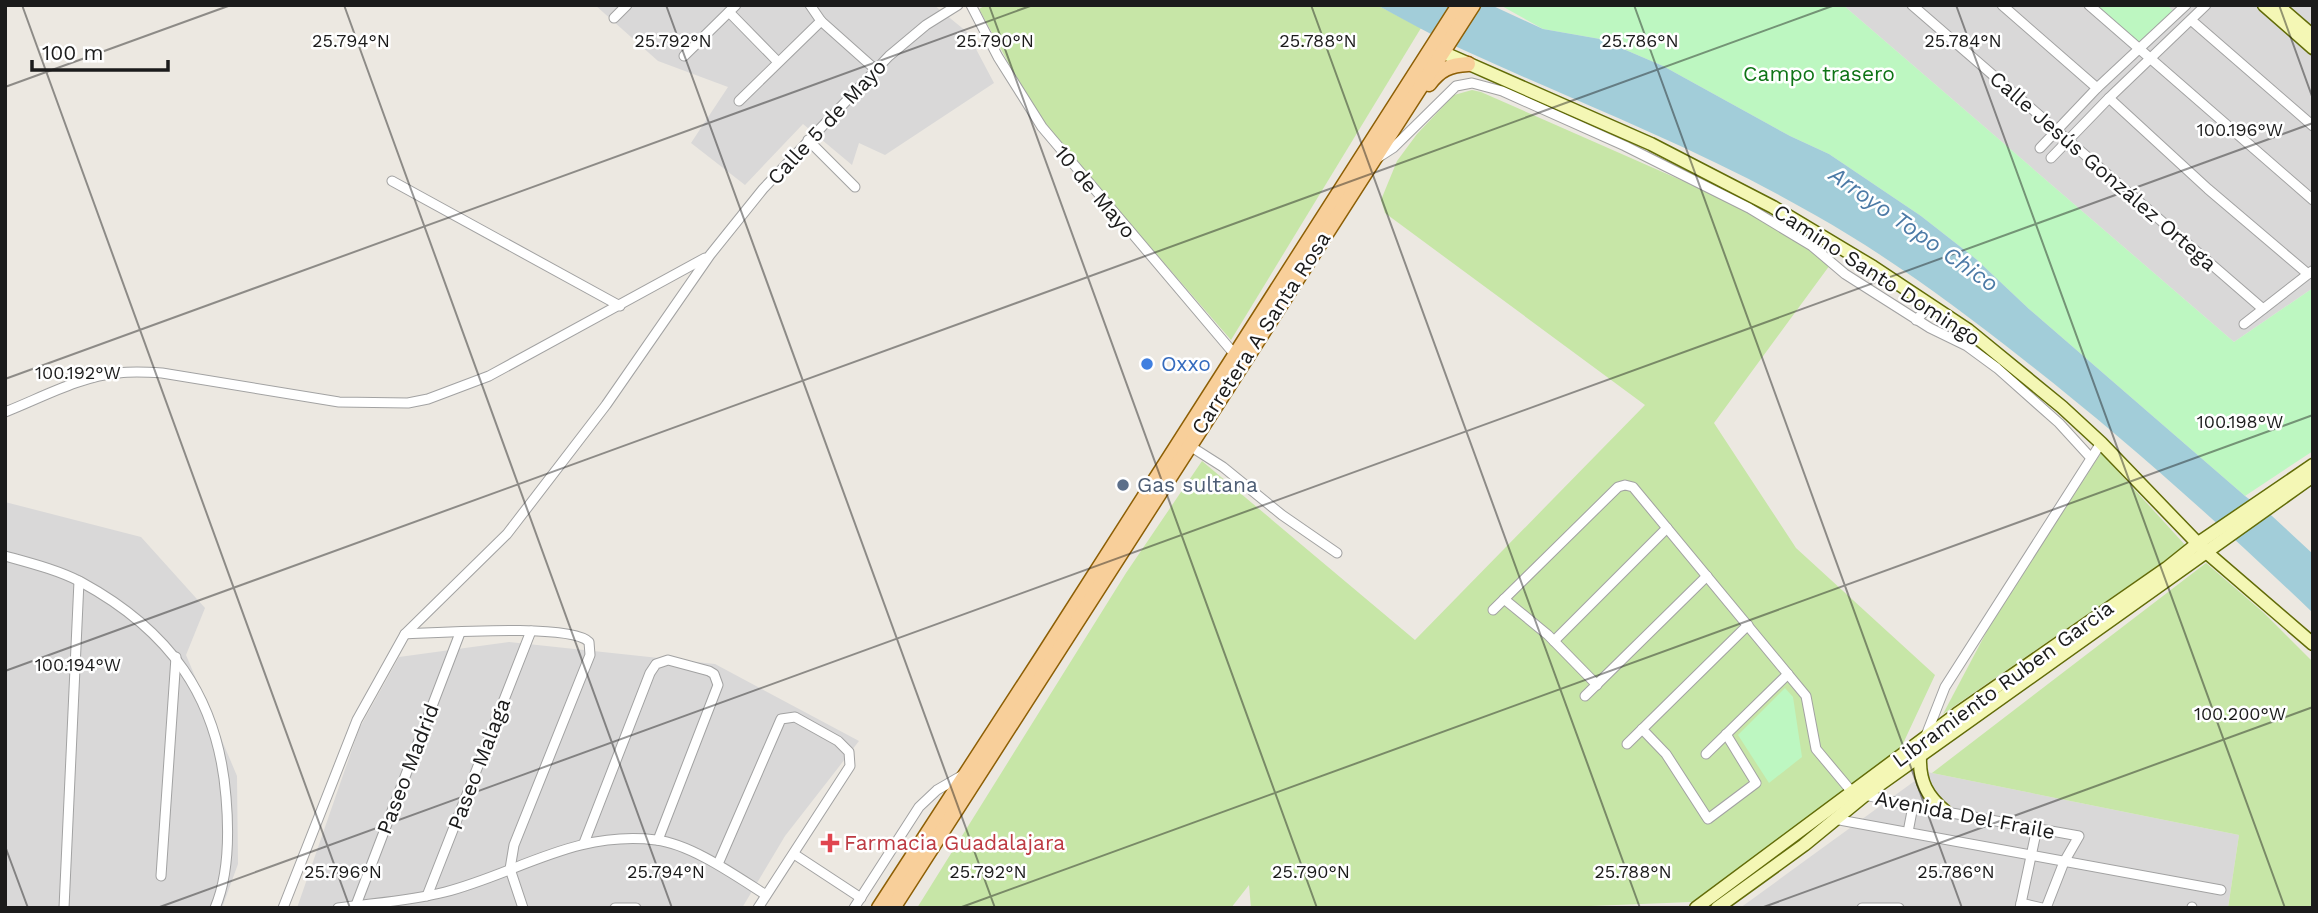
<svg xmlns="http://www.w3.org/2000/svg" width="2318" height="913" viewBox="0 0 2318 913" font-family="'Work Sans',sans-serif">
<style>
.residential{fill:#d9d8d8}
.grass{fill:#c7e6a7}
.park{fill:#bdf7c1}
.water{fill:#a2cdd9}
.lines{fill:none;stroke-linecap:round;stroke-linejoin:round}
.street-casing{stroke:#a2a2a2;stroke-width:11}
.secondary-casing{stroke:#626c08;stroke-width:15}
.primary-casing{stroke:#8d5f05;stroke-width:17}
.street{stroke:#fff;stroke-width:9}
.secondary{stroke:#f4f7b5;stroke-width:12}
.primary{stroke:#f8cf9a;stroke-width:14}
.ticks{fill:none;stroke:#1b1b1b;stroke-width:2;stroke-opacity:0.45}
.shop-dot{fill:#3f7fe0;stroke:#fff;stroke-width:2.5}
.service-dot{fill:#5c6f8a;stroke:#fff;stroke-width:2.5}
.health-dot{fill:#e0444e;stroke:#fff;stroke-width:2.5}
.labels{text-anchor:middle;stroke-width:5;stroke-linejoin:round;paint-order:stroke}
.park-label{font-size:21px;fill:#0e7416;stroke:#fff}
.street-label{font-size:21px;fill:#1b1b1b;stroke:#fff}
.shop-label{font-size:21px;fill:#366cbe;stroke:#fff;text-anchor:start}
.service-label{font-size:21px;fill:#4e5e75;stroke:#fff;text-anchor:start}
.health-label{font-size:21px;fill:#be3a42;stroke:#fff;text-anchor:start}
.water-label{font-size:23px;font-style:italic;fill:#4c7aa6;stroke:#fff}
.ticks-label{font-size:18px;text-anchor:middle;fill:#1b1b1b;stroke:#fff;stroke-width:5;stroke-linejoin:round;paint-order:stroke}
</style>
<rect width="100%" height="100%" fill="#ece8e1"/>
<g class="residential">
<polygon points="595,5 934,5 967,32 994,83 885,155 859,143 852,165 803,124 745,185 691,143 728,87 658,61"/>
<polygon points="1843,5 2313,5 2313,288 2234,342"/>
<polygon points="5,502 141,537 205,608 186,655 237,776 238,864 222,908 5,908"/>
<polygon points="509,642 715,664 859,741 785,836 742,908 297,908 359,729 399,657"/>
<polygon points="1927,772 2239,835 2228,908 1740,908"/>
</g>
<g class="grass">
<polygon points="986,5 1377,5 1421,28 1231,340 1039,119 979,9"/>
<polygon points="1472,90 1481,92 1774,221 1838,254 1714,423 1796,548 1935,675 1900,750 1692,902 1540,908 1251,908 1249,885 1231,908 917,908 1126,573 1202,461 1415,640 1645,405 1385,213 1381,200 1397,161 1417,134 1454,95"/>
<polygon points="2101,453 2186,546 1943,714 1997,612"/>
<polygon points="2206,563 2264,613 2313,662 2313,908 2228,908 2239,835 1932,773"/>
</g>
<g class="park">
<polygon points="1500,5 1843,5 2234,342 2313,288 2313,451 2245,496 2029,309 1976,259 1921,216 1829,154 1790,136 1663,66 1600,39 1543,29"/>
<polygon points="2096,5 2167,5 2173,11 2139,42"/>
<polygon points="1785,688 1793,697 1802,757 1769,783 1738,735"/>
</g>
<path class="water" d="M1377,5H1491L1543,29L1600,39L1663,66L1790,136L1829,154L1921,216L1976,259L2029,309L2245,496L2272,516L2313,554V613C2220,524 2125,439 2024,360C1957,307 1889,257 1815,215C1701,149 1576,102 1457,47C1430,34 1403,19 1377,5Z"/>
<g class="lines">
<g class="street-casing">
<g id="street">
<polyline points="810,5 821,21 876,70"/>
<polyline points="971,5 998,57 1042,127 1236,356"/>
<polyline points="1912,5 2263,309"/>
<polyline points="2002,5 2097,88"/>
<polyline points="2089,5 2313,200"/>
<polyline points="729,12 778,62"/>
<polyline points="614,18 627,5"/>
<polyline points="2191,20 2313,126"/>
<polyline points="684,56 736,5"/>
<polyline points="2109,98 2208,189 2308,274"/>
<polyline points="739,101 821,21"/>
<polyline points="808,140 855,187"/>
<polyline points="2040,148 2097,88 2186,5"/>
<polyline points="2051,158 2109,98 2206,5"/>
<polyline points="1376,159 1393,148 1456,86 1472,83 1502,91 1625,146 1749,208 1812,246 1845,274 1930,328 1967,346 1997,368 2059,423 2091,458"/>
<polyline points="392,181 620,306"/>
<polyline points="1916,320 1931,305"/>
<polyline points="2244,324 2312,271"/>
<path d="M5,412C41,398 80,376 119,373C133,371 148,372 162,373L339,402L408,403L428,399L489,376L705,258"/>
<polyline points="1190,446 1223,467 1282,515 1337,553"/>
<path d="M5,556C30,563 58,570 81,582C169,630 218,696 226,797C229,832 229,875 215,908"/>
<polyline points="1504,599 1548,635 1597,685"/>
<polyline points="1493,610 1618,487 1625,485 1633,487 1806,696 1816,749 1852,792 1913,806 2079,836 2064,862 2046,908"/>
<path d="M405,634C437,633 571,623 589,642L590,655L514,845L510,869L523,908"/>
<polyline points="1554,641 1667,528"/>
<polyline points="1585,696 1707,576"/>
<polyline points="1642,729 1666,754 1708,819 1756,783 1726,734"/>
<polyline points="1925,738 1945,687 2101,443"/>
<polyline points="1627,744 1748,625"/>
<polyline points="1706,754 1788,674"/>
<polyline points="1834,819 2221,890"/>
<polyline points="1908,832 1913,806"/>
<polyline points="584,843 650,673 656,664 668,660 709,671 714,674 718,685 658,840"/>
<polyline points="794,854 861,898"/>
<polyline points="718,864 781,719 795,717 838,741 849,752 850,766 758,908"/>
<polyline points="161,876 176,657"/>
<polyline points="427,896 531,631"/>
<polyline points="2021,903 2042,908"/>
<polyline points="356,905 460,633"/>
<polyline points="64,908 79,581"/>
<polyline points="283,908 357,720 405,634 507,534 606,405 710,255 763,189 889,56 926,25 958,5"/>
<path d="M338,908C373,903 410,901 445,892C518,873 576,830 656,840C691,844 736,876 766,895"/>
<polyline points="615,908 636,908"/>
<polyline points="854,908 919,807 937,790 963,775"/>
<polyline points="1862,908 1899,908"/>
<polyline points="2020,908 2037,828"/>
<polyline points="2192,908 2192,907"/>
</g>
</g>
<g class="secondary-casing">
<g id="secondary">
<polyline points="2264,5 2313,48"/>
<polyline points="2277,5 2313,36"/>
<polyline points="1442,52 1651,144 1773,207 1873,267 1968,330 2062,407 2101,443 2205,551 2313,644"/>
<path d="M1920,756C1919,782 1927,796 1946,812"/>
<polyline points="1696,908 1957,714 2167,568 2197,544 2313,465"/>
<polyline points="1717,908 1804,845 1865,795 2313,476"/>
</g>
</g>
<g class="primary-casing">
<g id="primary">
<path d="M1429,84C1440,69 1450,65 1468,64"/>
<polyline points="879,908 1042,657 1459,5"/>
<polyline points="893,908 1473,5"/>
</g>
</g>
<use href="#street" class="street"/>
<use href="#secondary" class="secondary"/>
<use href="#primary" class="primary"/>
</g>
<path class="ticks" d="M22,5L350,908M344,5L672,908M666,5L995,908M989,5L1317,908M1311,5L1640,908M1634,5L1962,908M1956,5L2285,908M2279,5L2313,99M5,87L231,5M5,379L1033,5M5,671L1835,5M5,846L28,908M157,908L2313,123M959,908L2313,415M1761,908L2313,707"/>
<circle class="shop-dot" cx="1147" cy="364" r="7"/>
<circle class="service-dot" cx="1123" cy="485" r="7"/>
<path class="health-dot" d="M826.5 832.5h7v7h7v7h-7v7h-7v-7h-7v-7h7z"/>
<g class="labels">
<g class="park-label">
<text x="1819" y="81">Campo trasero</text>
</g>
<g class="street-label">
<text transform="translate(827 122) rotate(-47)" y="7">Calle 5 de Mayo</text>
<text transform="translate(2103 171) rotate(41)" y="7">Calle Jesús González Ortega</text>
<text transform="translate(1095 192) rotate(50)" y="7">10 de Mayo</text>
<text transform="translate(1877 275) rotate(33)" y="7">Camino Santo Domingo</text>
<text transform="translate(1261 333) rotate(-57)" y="7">Carretera A Santa Rosa</text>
<text transform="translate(2003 684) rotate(-36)" y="7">Libramiento Ruben Garcia</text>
<text transform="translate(479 764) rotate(-69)" y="7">Paseo Malaga</text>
<text transform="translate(408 769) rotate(-69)" y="7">Paseo Madrid</text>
<text transform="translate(1965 815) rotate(11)" y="7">Avenida Del Fraile</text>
</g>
<g class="shop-label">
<text x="1161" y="371">Oxxo</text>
</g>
<g class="service-label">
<text x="1137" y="492">Gas sultana</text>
</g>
<g class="health-label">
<text x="844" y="850">Farmacia Guadalajara</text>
</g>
<g class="water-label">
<text transform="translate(1914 229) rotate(35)" y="8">Arroyo Topo Chico</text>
</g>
</g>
<g class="ticks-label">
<text x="351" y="47">25.794°N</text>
<text x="673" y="47">25.792°N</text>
<text x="995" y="47">25.790°N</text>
<text x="1318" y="47">25.788°N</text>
<text x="1640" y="47">25.786°N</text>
<text x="1963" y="47">25.784°N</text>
<text x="2240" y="136">100.196°W</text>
<text x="78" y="379">100.192°W</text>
<text x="2240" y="428">100.198°W</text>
<text x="78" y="671">100.194°W</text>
<text x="2240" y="720">100.200°W</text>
<text x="343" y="878">25.796°N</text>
<text x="666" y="878">25.794°N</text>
<text x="988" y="878">25.792°N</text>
<text x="1311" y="878">25.790°N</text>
<text x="1633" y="878">25.788°N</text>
<text x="1956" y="878">25.786°N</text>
</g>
<rect width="2318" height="913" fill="none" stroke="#1b1b1b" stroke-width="14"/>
<path d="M32 60v10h136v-10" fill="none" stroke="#1b1b1b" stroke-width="3.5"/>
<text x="42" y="60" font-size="21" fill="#1b1b1b" stroke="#ffffff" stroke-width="5" paint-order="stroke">100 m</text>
</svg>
